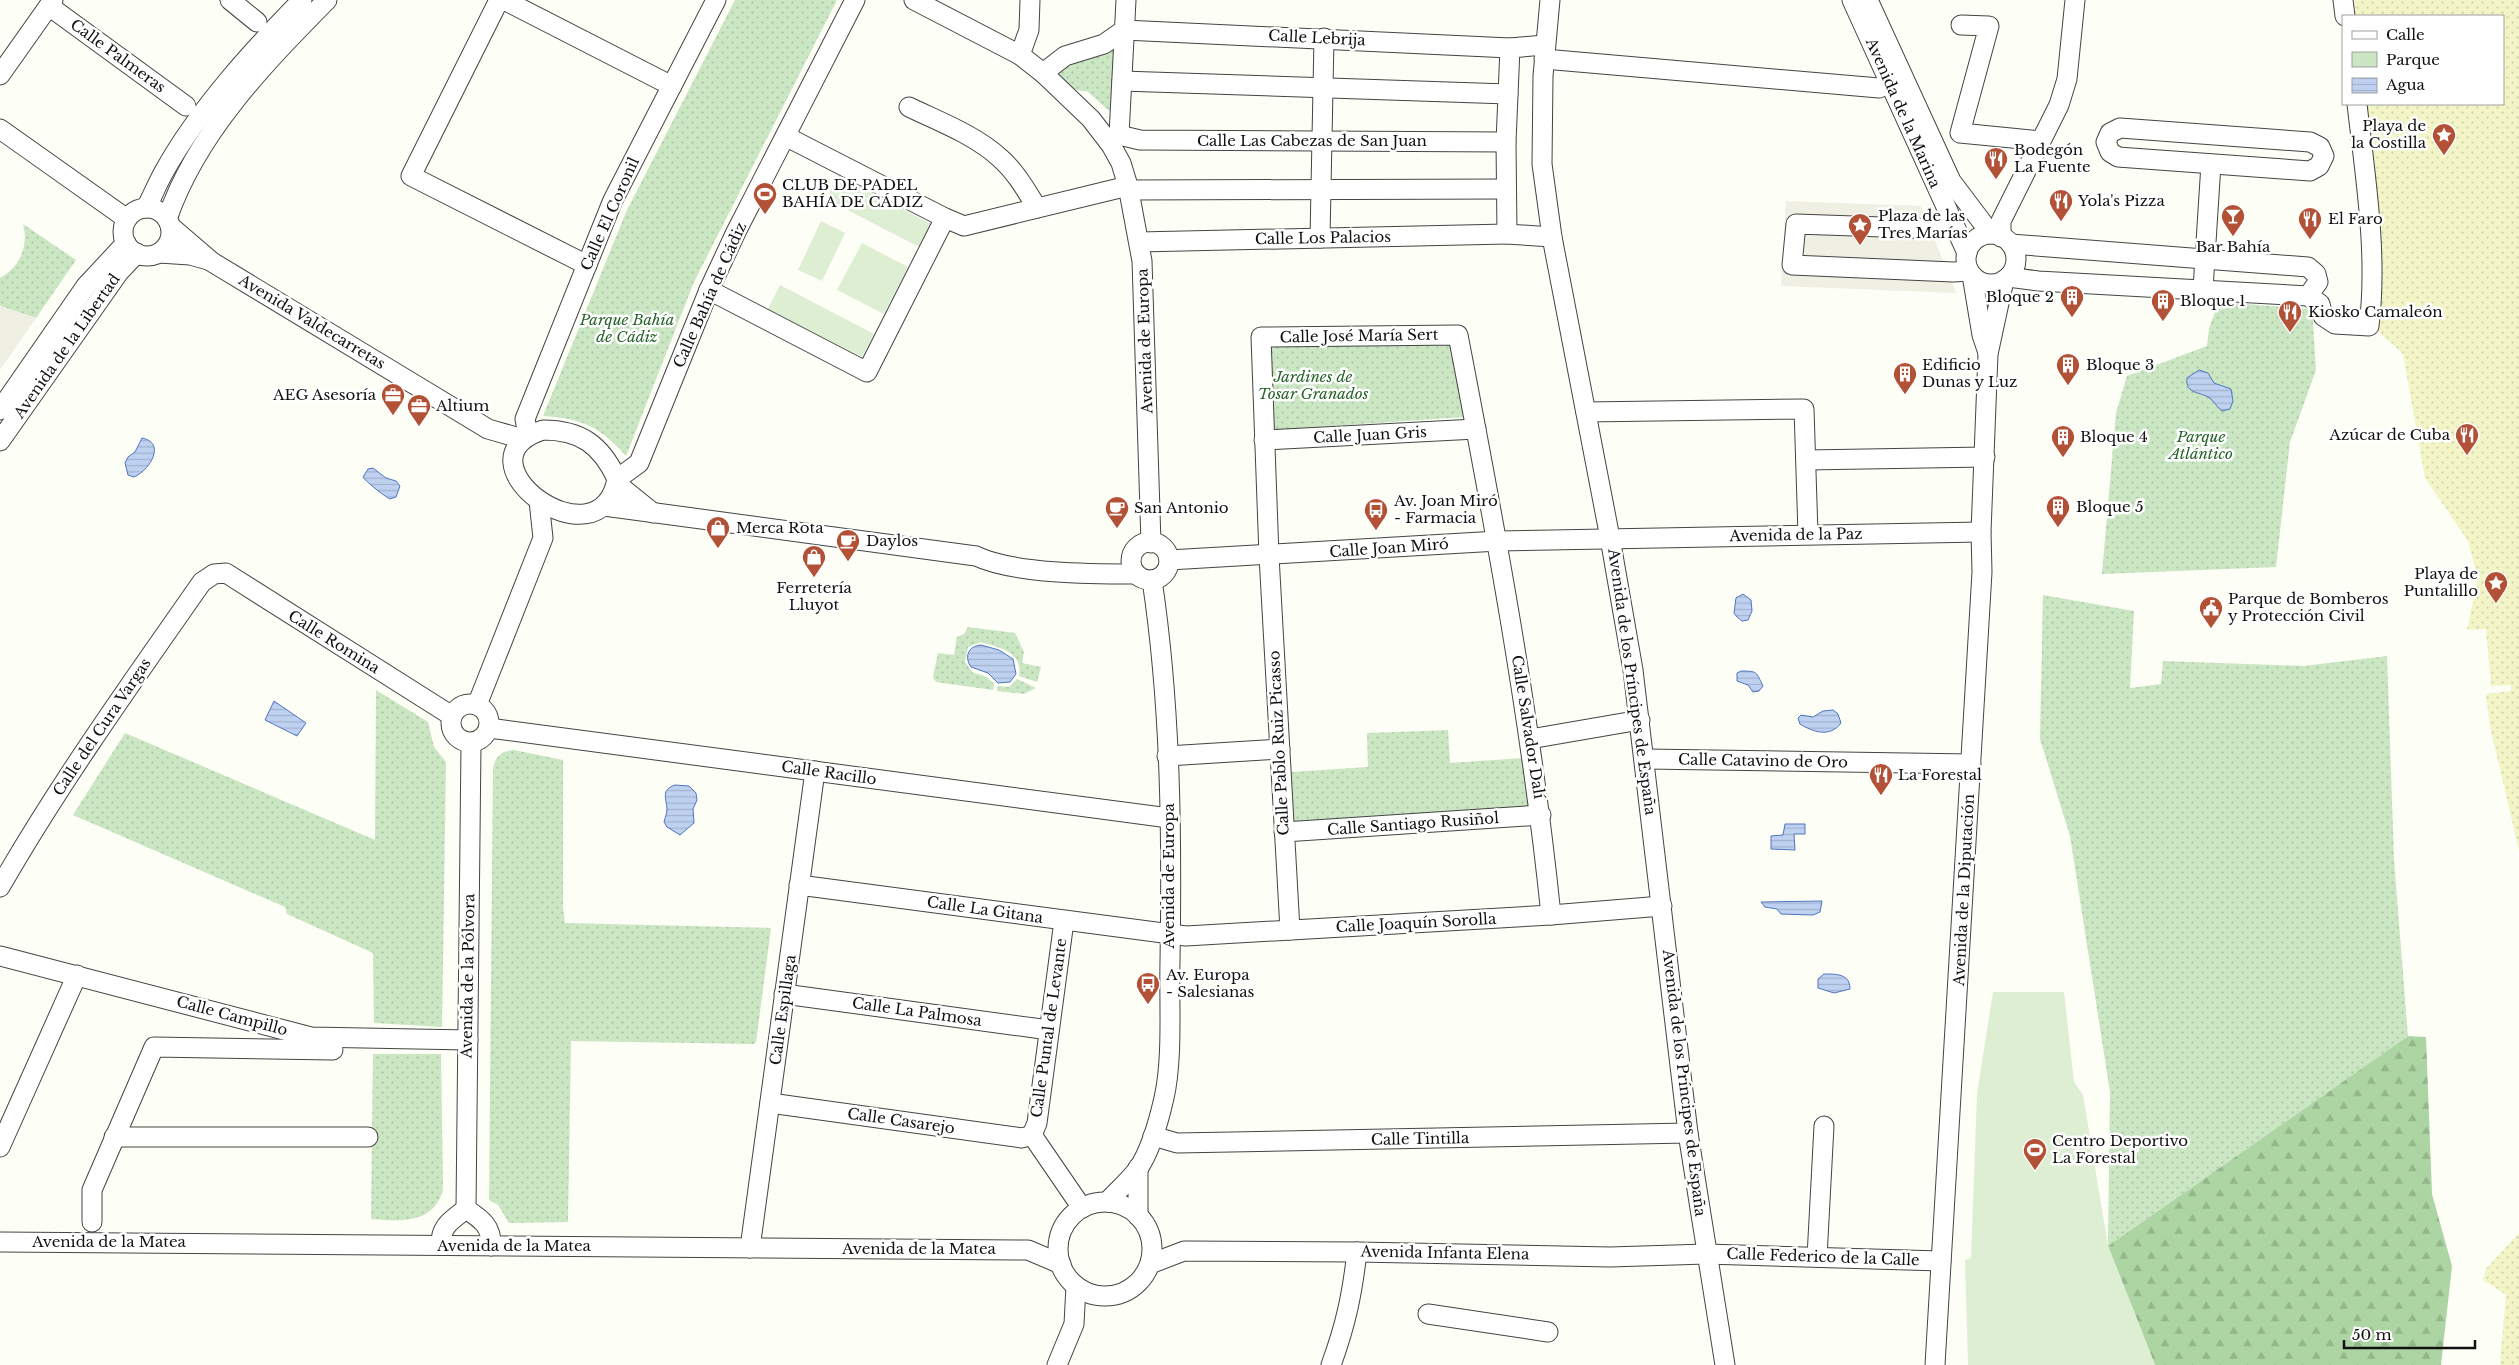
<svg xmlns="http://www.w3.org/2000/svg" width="2519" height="1365" viewBox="0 0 2519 1365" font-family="'Libre Baskerville',serif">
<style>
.green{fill:url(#green-dots)}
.forest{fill:url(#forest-firs)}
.sand{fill:url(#sand-dots)}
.pitch{fill:#ddeed3}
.plaza{fill:#efefe4}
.water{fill:url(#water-rules);stroke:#4e75c0}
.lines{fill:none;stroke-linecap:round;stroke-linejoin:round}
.minor-casing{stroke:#444;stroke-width:21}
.minor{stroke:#fff;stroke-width:19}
.labels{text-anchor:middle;stroke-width:5;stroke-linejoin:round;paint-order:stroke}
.street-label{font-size:15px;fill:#111;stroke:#fff}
.poi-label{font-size:15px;fill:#111;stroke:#fff;text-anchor:start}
.park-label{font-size:15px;font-style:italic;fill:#27632a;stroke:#fff}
</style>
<defs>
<pattern id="green-dots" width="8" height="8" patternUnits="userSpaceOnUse" patternTransform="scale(1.25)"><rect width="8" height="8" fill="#cbe6c2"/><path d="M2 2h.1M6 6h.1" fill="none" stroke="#adc4a6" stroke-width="1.8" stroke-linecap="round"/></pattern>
<pattern id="forest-firs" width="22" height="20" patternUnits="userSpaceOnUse" patternTransform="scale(1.25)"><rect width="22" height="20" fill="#acd5a3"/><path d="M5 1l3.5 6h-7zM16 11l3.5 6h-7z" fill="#93b68b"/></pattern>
<pattern id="sand-dots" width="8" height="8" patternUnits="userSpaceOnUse" patternTransform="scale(1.25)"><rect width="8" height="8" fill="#f3f5c7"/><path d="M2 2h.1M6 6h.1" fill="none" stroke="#cfd1aa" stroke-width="1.8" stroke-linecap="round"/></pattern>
<pattern id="water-rules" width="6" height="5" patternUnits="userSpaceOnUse" patternTransform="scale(1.25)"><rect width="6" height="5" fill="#bfd1f0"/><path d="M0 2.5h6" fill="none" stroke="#a3b2cd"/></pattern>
</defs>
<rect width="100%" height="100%" fill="#fdfef6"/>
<g class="green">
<path d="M735,0H837L694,282L626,456C601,427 581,418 543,416L627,210Z"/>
<path d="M1119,42L1117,118L1087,91C1072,93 1062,79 1052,69Z"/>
<path d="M23,224L76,260L36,318L0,306V278C20,267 29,246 23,224Z"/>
<polygon points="2219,302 2312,309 2316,370 2290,442 2276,567 2102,574 2116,413 2127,376 2207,346 2209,328"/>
<polygon points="1269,343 1451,343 1464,417 1273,430"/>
<polygon points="2043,595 2134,611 2130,688 2161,684 2163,661 2304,666 2387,656 2394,860 2408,1036 2108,1246 2110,1092 2070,836 2040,739"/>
<path d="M968,627L1015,633L1024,652L1022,663L1041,667L1037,682L1019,676C1023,651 999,648 981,642L968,647L965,662L973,673C984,675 986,676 994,684L993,690L936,682L933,677L938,653L954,655L957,637L964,634Z"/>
<polygon points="1017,679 1036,688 1024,694 997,691 998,686 1009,687"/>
<polygon points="376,690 428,722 434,747 446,762 442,1027 374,1023 373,953 287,914 285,907 73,815 125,733 375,840"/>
<polygon points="1448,730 1450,763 1524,758 1531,808 1294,823 1291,772 1368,767 1367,733"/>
<path d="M514,750L563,760V908L565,923L771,928L756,1042L754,1044L571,1041L568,1222L509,1223L498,1205L489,1200L493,769C495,756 502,751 514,750Z"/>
<path d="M373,1054H441L443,1190C433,1225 400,1221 371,1219Z"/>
</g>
<polygon class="forest" points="2408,1036 2426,1037 2432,1194 2452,1266 2441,1365 2155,1365 2108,1246"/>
<g class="sand">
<polygon points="2349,0 2519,0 2519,850 2490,727 2486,694 2511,691 2511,685 2491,686 2486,629 2467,630 2478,579 2468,541 2425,478 2403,354 2378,331 2379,312 2363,104 2503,104 2503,16 2352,16"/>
<polygon points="2519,1233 2519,1365 2500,1365 2506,1295 2483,1280 2486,1269"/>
</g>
<g class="pitch">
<polygon points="838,175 931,224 919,247 826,199"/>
<polygon points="821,221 845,233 822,281 798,270"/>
<polygon points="862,243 908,267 884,314 837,290"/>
<polygon points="780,285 874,334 862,357 768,309"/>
<polygon points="1993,992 2064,992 2074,1082 2083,1095 2108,1246 2155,1365 1968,1365 1965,1260 1971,1258 1977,1094"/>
</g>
<g class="plaza">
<polygon points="1786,201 1921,206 1956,293 1781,286"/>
<polygon points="0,306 36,318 0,370"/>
</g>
<g class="water">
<path d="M2199,370L2208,373L2214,383L2231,389L2233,401L2230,409L2222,411C2218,408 2215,403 2211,399C2201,391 2185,395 2187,378Z"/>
<path d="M142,438C167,443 149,471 134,477L128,475L125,463L128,457L135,452Z"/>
<path d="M373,468L386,478L396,481L400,486L396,497L390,499C384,496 365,481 363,477L368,469Z"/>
<polygon points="1743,594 1751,600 1752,611 1748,620 1742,621 1737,617 1734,613 1736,598"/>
<path d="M981,645L999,650L1013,659L1016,674L1010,682L998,683L988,673L971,667C964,657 968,646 981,645Z"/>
<path d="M1741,671C1758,671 1756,672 1763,686L1759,691L1753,692L1748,685L1737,681V673Z"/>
<polygon points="274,701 306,723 297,736 265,720"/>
<path d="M1833,710L1838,714L1841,723C1830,738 1813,732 1800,724L1798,718L1801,715L1813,717L1823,711Z"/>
<path d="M675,785L689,786L696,793L697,800L693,809L694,823L680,835L667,827L664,822C665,817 667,814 667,809C666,797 661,790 675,785Z"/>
<polygon points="1785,824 1805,824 1805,834 1794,834 1795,850 1771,849 1771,836 1783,835"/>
<polygon points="1822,901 1820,912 1813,915 1781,914 1777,909 1765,907 1761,902"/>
<path d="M1824,974C1837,974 1850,974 1850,989L1834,993L1818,988V979Z"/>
</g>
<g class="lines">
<g class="minor-casing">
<g id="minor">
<polyline points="230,0 257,22"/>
<polyline points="499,0 411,176 587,265"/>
<polyline points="504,0 672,86"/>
<polyline points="914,0 1020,55 1043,73 1091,119 1111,145 1121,163 1128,186 1142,261 1151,543"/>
<polyline points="1550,0 1543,76 1542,164 1552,237 1610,538 1633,670 1688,1133 1725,1365"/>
<polyline points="1852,0 1967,253"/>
<polyline points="1868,0 1951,181 1991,234"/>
<polyline points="2343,0 2345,16"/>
<polyline points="49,6 186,106"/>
<polyline points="1961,25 1989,26 1960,133 2041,141"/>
<polyline points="1124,30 1510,48"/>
<polyline points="1545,45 1510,48 1506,142 1507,234 1552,237"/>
<polyline points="1020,55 1029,30 1030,0"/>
<polyline points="1544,59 1879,88 1890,83"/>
<polyline points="1043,73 1065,56 1104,44 1124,30"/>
<polyline points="0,75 53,0"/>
<polyline points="1122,81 1508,94"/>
<path d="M909,107C940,122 975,135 1000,158C1016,172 1026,190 1037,208"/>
<polygon points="2120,128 2310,142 2320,147 2324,156 2319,166 2310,171 2118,157 2110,152 2106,142 2110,133"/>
<polyline points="0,129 127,219"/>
<polyline points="1119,135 1140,140 1506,142"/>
<polyline points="787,137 945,218 964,226 1128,186"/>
<polyline points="1112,143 1119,135 1126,0"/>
<polyline points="1129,190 1506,189"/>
<path d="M146,208C153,195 158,182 165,170C199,109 253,50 302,0"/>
<circle cx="147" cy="232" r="24"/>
<path d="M167,219C197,132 264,64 327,0"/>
<polyline points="1952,224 1940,229 1796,224 1792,265 1953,272 1969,271"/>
<polyline points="170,226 212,262 488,429 523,439"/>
<circle cx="1991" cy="259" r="25"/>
<polyline points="2001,237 2001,221 2059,105 2067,79 2075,0"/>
<polyline points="1320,238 1324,38"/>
<polyline points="1139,242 1507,234"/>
<polyline points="159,253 190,255 208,260"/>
<polyline points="1972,275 1982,335 1988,353"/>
<polyline points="2008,277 2038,281 2308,296 2318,282 2316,274 2308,267 2011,244"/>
<polyline points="2203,289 2211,164"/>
<polyline points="709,290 867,372 945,218"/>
<path d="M2308,296L2320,304L2323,316L2335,324L2369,326C2378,254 2365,175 2357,104"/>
<polyline points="0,410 86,286 126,243"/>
<polyline points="1586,412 1804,409 1808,534"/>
<path d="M543,430C581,430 601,445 617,479C600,570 450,460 543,430Z"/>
<polyline points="528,435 525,419 613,200 716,0"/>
<polyline points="1264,440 1476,429"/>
<polyline points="0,441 119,272 137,253"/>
<polyline points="1806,460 1985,457"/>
<polyline points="617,479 639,463 709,290 736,232 855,0"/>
<polyline points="617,484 653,513"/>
<path d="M604,506L976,556C1014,574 1092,574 1136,574"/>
<circle cx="1150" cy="561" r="19"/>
<polyline points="1169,560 1498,541 1981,532"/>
<circle cx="470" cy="723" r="19"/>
<polyline points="477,705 543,538 539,501"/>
<polyline points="489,728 1169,818"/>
<polyline points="1530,739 1640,720"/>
<polyline points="1167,756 1280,749"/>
<polyline points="1645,759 1971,764"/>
<polyline points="1284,832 1541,815"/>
<polyline points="799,885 1186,936 1551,915 1662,906"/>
<path d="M0,887C61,781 132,682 202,582L214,574L226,573L452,716"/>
<path d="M1290,930L1269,556L1261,337L1458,335C1495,527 1531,720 1551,915"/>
<polyline points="0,956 311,1037 468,1040"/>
<polyline points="784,994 1049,1030"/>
<polyline points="770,1103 1022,1138 1032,1135"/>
<polyline points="1032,1135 1037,1123 1064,921"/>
<polyline points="1032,1135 1082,1208"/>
<polyline points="1153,1136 1177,1143 1688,1133"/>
<polyline points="114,1137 368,1137"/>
<polyline points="0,1147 77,975"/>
<path d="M1107,1202C1117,1191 1129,1181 1138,1169C1151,1150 1159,1120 1164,1098C1173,1059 1169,1003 1170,962C1172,835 1171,706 1152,580"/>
<circle cx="1105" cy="1249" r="47"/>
<polyline points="466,1209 471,743"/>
<path d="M466,1209C481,1219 492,1226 491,1246"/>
<polyline points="1138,1216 1138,1168"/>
<polyline points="92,1222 92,1190 154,1047 333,1050"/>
<polyline points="0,1242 1028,1250 1061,1264"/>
<path d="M441,1245C440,1226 452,1220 466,1209"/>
<polyline points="750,1248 815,771"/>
<polyline points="1817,1257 1824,1126"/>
<polyline points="1150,1264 1184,1251 1357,1252 1610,1257 1706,1254 1941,1261"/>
<polyline points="1428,1314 1548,1332"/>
<polyline points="1057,1365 1074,1324 1076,1286"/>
<path d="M1331,1365C1346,1324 1352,1295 1357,1252"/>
<polyline points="1935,1365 1982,572 1981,532 1988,354 2004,280"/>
</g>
</g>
<use href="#minor" class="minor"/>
</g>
<defs>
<g id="sight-pin" transform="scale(1.25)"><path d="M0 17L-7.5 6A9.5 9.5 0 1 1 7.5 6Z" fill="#b35137" stroke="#fff"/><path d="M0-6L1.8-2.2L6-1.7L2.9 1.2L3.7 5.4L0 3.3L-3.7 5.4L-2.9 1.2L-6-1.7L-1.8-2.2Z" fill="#fff"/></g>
<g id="restaurant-pin" transform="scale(1.25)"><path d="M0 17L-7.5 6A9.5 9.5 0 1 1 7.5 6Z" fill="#b35137" stroke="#fff"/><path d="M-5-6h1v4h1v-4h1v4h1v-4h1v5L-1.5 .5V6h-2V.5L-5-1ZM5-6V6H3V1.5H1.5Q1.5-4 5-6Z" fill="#fff"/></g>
<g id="stadium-pin" transform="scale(1.25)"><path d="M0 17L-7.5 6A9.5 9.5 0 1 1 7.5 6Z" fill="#b35137" stroke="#fff"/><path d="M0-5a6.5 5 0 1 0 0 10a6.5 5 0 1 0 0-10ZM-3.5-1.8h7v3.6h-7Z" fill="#fff"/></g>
<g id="bar-pin" transform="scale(1.25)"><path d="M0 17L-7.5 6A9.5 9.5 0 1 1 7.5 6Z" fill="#b35137" stroke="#fff"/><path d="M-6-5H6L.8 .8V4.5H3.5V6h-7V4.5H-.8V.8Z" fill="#fff"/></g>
<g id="building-pin" transform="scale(1.25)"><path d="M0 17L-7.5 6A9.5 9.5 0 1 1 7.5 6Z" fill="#b35137" stroke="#fff"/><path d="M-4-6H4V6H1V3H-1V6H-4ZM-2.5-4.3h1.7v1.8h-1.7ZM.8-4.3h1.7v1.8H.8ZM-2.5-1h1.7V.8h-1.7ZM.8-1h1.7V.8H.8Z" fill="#fff"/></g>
<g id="office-pin" transform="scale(1.25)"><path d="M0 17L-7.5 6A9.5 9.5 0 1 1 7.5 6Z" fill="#b35137" stroke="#fff"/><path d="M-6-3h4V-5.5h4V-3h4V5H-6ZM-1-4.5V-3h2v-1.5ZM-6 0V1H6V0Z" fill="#fff"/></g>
<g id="cafe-pin" transform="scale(1.25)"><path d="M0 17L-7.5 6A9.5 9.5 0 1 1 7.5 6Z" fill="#b35137" stroke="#fff"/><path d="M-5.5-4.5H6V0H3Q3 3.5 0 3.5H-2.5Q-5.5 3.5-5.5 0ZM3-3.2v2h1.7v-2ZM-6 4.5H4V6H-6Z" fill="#fff"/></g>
<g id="bus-pin" transform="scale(1.25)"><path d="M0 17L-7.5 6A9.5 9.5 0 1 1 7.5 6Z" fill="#b35137" stroke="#fff"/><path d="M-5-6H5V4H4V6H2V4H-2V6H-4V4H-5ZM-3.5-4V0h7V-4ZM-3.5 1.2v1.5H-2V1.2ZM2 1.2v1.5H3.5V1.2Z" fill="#fff"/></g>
<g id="shop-pin" transform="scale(1.25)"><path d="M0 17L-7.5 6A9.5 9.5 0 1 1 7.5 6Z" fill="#b35137" stroke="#fff"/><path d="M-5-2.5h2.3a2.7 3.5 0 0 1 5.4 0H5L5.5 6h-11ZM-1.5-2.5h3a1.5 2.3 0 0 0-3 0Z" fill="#fff"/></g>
<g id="civic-pin" transform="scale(1.25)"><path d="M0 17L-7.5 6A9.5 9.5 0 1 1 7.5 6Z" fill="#b35137" stroke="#fff"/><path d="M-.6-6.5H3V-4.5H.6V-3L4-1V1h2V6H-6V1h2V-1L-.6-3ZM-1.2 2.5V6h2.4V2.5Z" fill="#fff"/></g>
</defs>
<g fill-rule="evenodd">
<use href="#sight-pin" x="2444" y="135"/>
<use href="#restaurant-pin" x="1996" y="159"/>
<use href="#stadium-pin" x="765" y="194"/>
<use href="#restaurant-pin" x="2061" y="201"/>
<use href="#bar-pin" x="2233" y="216"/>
<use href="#restaurant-pin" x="2310" y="219"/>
<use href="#sight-pin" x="1860" y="225"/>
<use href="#building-pin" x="2072" y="297"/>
<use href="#building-pin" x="2163" y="301"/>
<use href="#restaurant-pin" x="2290" y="312"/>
<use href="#building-pin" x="2068" y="365"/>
<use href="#building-pin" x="1905" y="374"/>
<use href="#office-pin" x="393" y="395"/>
<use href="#office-pin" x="419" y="406"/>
<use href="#restaurant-pin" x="2467" y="435"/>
<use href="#building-pin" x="2063" y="437"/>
<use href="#building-pin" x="2058" y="507"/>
<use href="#cafe-pin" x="1117" y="508"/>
<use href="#bus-pin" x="1376" y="510"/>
<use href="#shop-pin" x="718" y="528"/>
<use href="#cafe-pin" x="848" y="541"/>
<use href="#shop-pin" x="814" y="557"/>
<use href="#sight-pin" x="2496" y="583"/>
<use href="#civic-pin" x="2211" y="608"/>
<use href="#restaurant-pin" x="1881" y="775"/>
<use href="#bus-pin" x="1148" y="984"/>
<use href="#stadium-pin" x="2035" y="1150"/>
</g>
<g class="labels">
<g class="street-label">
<text transform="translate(1317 38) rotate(3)" y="5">Calle Lebrija</text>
<text transform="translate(118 56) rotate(36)" y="5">Calle Palmeras</text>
<text transform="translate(1903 113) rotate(66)" y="5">Avenida de la Marina</text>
<text x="1312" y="146">Calle Las Cabezas de San Juan</text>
<text transform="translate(610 214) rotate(-66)" y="5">Calle El Coronil</text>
<text transform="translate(1323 238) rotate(-1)" y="5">Calle Los Palacios</text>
<text transform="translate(710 295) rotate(-66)" y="5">Calle Bahía de Cádiz</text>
<text transform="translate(312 322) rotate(31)" y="5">Avenida Valdecarretas</text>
<text transform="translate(1359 336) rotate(-1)" y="5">Calle José María Sert</text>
<text transform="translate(1145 341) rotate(-92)" y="5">Avenida de Europa</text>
<text transform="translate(67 346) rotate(-55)" y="5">Avenida de la Libertad</text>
<text transform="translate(1370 435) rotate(-3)" y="5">Calle Juan Gris</text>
<text transform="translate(1796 535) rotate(-1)" y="5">Avenida de la Paz</text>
<text transform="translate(1389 548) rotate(-4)" y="5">Calle Joan Miró</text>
<text transform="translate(334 642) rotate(32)" y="5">Calle Romina</text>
<text transform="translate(1632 682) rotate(82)" y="5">Avenida de los Príncipes de España</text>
<text transform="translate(102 727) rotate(-56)" y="5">Calle del Cura Vargas</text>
<text transform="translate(1528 727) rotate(81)" y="5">Calle Salvador Dalí</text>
<text transform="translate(1279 743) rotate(-93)" y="5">Calle Pablo Ruiz Picasso</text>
<text transform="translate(1763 761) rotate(1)" y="5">Calle Catavino de Oro</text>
<text transform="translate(829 773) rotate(8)" y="5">Calle Racillo</text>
<text transform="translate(1413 824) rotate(-4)" y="5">Calle Santiago Rusiñol</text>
<text transform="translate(1169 876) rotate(-90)" y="5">Avenida de Europa</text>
<text transform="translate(1964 890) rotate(-87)" y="5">Avenida de la Diputación</text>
<text transform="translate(985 910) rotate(8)" y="5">Calle La Gitana</text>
<text transform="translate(1416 923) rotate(-3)" y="5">Calle Joaquín Sorolla</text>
<text transform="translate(468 976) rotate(-89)" y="5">Avenida de la Pólvora</text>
<text transform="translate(783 1010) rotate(-82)" y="5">Calle Espillaga</text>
<text transform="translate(917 1012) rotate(8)" y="5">Calle La Palmosa</text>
<text transform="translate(232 1016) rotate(15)" y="5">Calle Campillo</text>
<text transform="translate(1049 1028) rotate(-82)" y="5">Calle Puntal de Levante</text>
<text transform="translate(1684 1083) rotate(83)" y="5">Avenida de los Príncipes de España</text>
<text transform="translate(901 1121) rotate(8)" y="5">Calle Casarejo</text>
<text transform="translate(1420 1139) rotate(-1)" y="5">Calle Tintilla</text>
<text x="109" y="1247">Avenida de la Matea</text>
<text x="514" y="1251">Avenida de la Matea</text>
<text x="919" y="1254">Avenida de la Matea</text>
<text transform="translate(1445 1253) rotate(1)" y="5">Avenida Infanta Elena</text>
<text transform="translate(1823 1257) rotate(2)" y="5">Calle Federico de la Calle</text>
</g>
<g class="poi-label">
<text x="2426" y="131" text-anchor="end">Playa de<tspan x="2426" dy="17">la Costilla</tspan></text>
<text x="2014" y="155">Bodegón<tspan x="2014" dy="17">La Fuente</tspan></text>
<text x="782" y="190">CLUB DE PADEL<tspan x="782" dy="17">BAHÍA DE CÁDIZ</tspan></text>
<text x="2078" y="206">Yola's Pizza</text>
<text x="1878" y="221">Plaza de las<tspan x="1878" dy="17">Tres Marías</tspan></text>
<text x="2328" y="224">El Faro</text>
<text x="2233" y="252" text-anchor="middle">Bar Bahía</text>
<text x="2054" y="302" text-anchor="end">Bloque 2</text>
<text x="2180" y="306">Bloque 1</text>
<text x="2308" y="317">Kiosko Camaleón</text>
<text x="1922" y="370">Edificio<tspan x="1922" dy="17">Dunas y Luz</tspan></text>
<text x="2086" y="370">Bloque 3</text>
<text x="376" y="400" text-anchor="end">AEG Asesoría</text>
<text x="436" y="411">Altium</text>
<text x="2450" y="440" text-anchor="end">Azúcar de Cuba</text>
<text x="2080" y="442">Bloque 4</text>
<text x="1394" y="506">Av. Joan Miró<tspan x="1394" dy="17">- Farmacia</tspan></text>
<text x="2076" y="512">Bloque 5</text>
<text x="1134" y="513">San Antonio</text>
<text x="736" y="533">Merca Rota</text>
<text x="866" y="546">Daylos</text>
<text x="2478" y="579" text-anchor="end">Playa de<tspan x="2478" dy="17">Puntalillo</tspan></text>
<text x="814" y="593" text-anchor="middle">Ferretería<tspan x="814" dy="17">Lluyot</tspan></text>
<text x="2228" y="604">Parque de Bomberos<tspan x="2228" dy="17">y Protección Civil</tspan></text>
<text x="1898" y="780">La Forestal</text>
<text x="1166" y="980">Av. Europa<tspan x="1166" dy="17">- Salesianas</tspan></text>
<text x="2052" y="1146">Centro Deportivo<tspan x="2052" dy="17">La Forestal</tspan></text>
</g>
<g class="park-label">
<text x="627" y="325">Parque Bahía<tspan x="627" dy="17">de Cádiz</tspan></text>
<text x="1313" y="382">Jardines de<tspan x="1313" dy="17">Tosar Granados</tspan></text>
<text x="2201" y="442">Parque<tspan x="2201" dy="17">Atlántico</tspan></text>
</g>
</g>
<rect x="2342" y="15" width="162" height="90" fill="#ffffff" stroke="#a0a0a0"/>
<rect x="2352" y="31" width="25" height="8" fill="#ffffff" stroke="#a0a0a0"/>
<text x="2386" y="40" font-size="15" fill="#111111">Calle</text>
<rect x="2352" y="52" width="25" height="15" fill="#cbe6c2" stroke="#a0a0a0"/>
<text x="2386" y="65" font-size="15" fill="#111111">Parque</text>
<rect x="2352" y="78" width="25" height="15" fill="url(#water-rules)" stroke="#a0a0a0"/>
<text x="2386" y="90" font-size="15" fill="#111111">Agua</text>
<path d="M2344 1340v8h131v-8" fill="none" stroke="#111111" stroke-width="2.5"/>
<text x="2352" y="1340" font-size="15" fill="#111111" stroke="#ffffff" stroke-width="4" paint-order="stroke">50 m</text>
</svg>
